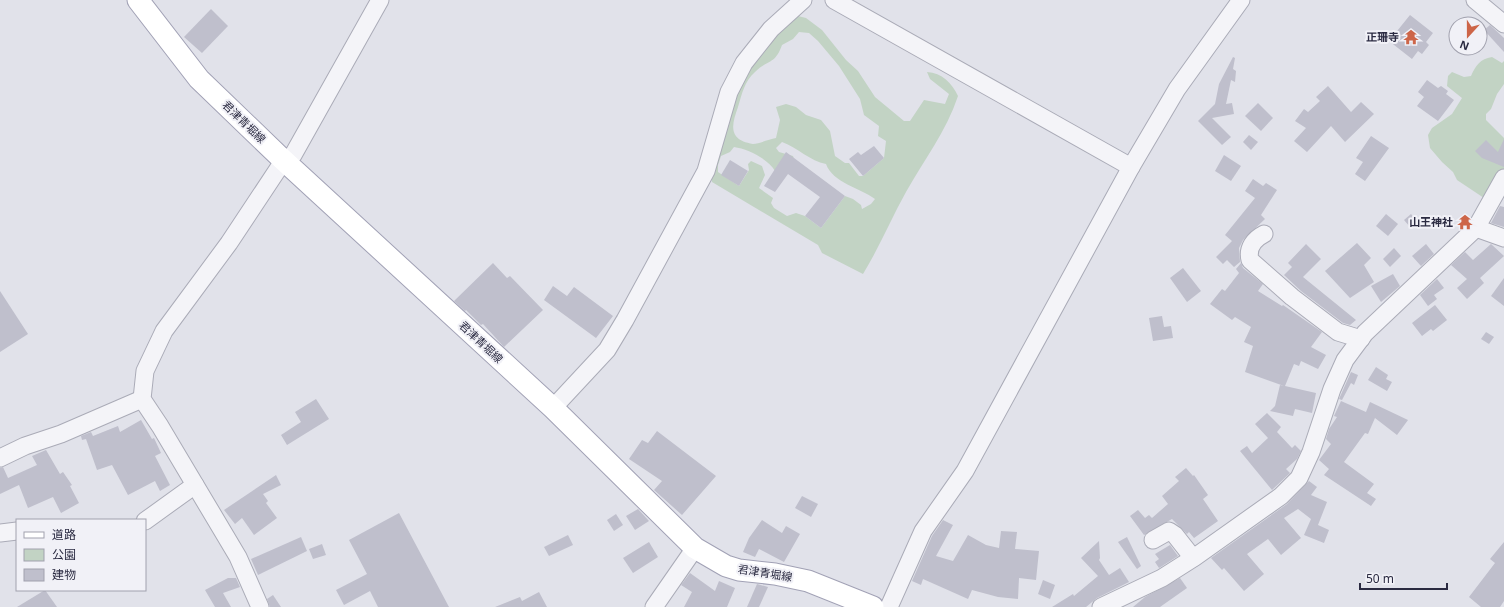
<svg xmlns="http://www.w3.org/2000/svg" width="1504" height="607" viewBox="0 0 1504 607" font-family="'Noto Sans','Noto Sans JP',sans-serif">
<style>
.green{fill:#c2d3c4;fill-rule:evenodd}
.building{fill:#bfbfcc}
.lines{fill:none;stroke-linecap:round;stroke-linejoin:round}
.minor-casing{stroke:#aaabb7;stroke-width:19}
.major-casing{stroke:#a1a1b5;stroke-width:23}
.minor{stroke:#f4f4f8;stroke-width:17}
.major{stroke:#fff;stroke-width:21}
.labels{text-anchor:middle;stroke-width:4;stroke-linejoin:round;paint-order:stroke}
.poi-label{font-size:11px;font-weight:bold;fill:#2a2a41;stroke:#f1f1f7;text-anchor:end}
.street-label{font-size:11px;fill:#2a2a41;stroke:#f1f1f7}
</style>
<rect width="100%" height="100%" fill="#e1e2ea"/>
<g class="green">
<path d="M798,16L806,18L822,30L846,60L858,71L875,97L904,121H910L924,100L945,104L949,94L930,79L927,72C942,73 952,83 958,96C946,132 924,160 906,192C891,219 879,248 863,274L822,253L818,245L712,182L711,174L732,90L781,28ZM799,32L809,33L818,41L839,66L860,99L864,115L879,126L878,136L886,141L884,158L863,176H859L849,163H845L835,156L830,131L821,120L806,115L796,107L786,104L776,107L780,120L776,138C769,139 759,144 753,144C727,140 732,124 738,107C742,94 744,82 755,72C768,59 775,65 782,45L793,39ZM782,142C798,148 810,161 826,164C833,183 860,188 875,199L871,204L862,209L861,205L853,199L845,196L821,228L805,216L796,213L787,216L774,208L771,203L773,198L759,188L765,175L762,166L751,161L748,164L749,170L739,186L718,172V165L721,156L730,152L734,147C748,149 768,159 775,171L795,162L793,156L779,152L776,148Z"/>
<path d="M1492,57L1502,63L1504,61V84L1497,94L1491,109L1486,114V120L1504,138V187L1490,202L1457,180L1453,172L1442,162L1430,148L1428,135L1432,128L1452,114L1462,98L1447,86L1448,76L1452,72L1464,77L1471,76C1476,65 1480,59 1492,57Z"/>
</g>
<g class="building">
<polygon points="211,9 228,26 202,53 184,37"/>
<polygon points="1410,15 1433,33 1426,42 1429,45 1422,54 1418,51 1412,59 1389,41"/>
<polygon points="1490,25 1504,38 1504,52 1484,30"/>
<polygon points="1233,57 1235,58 1233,69 1236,71 1235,82 1231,80 1226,104 1232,103 1234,114 1212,118 1231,137 1222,145 1198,121 1215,104 1219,84"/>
<polygon points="1427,80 1438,88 1441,86 1448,91 1446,94 1454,100 1438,121 1417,106 1424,97 1418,92"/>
<polygon points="1328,86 1351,112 1361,102 1374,114 1345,142 1331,126 1307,152 1294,141 1306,128 1295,121 1304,109 1308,112 1320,101 1316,97"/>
<polygon points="1258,103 1273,118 1261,131 1245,116"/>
<polygon points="1249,135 1258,142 1251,150 1243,142"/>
<polygon points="1371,136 1389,148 1365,181 1355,174 1363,162 1356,158"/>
<polygon points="1504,139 1504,167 1482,158 1475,151 1486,140 1498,152"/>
<polygon points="874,146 884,158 863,176 849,159 858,152 861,155"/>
<polygon points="786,152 845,196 821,228 805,216 820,197 788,174 775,192 764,186"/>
<polygon points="1224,155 1241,166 1231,181 1215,171"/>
<polygon points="730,160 748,171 739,186 721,175"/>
<polygon points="1253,179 1263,186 1266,183 1277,190 1261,215 1265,219 1243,240 1239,248 1240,262 1234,267 1227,260 1223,264 1216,257 1232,241 1225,235 1255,198 1245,191"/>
<polygon points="1500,206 1504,207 1504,227 1491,223"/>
<polygon points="1386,214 1398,224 1388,236 1376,226"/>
<polygon points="1411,214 1417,221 1410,227 1404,220"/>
<polygon points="1357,243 1371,258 1364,265 1374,282 1350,298 1325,271"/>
<polygon points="1306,244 1321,259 1303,277 1356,320 1350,325 1343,323 1301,291 1284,275 1292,267 1288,263"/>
<polygon points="1426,244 1434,254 1421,266 1412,256"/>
<polygon points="1491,244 1504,256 1480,278 1484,283 1467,299 1457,288 1467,279 1451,265 1465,252 1473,260"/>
<polygon points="1394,248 1401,256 1390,267 1383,259"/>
<polygon points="493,263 507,278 510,276 543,310 504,347 483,324 481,325 466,310 465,311 454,301"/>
<polygon points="1241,263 1243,268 1263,284 1258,291 1282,306 1283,305 1322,332 1311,347 1326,355 1318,369 1301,361 1299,366 1294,364 1285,386 1316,393 1312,413 1295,409 1293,416 1270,411 1275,406 1280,385 1284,386 1245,372 1253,346 1244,342 1251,327 1235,317 1232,320 1210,304 1222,289 1225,291 1239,273 1236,269"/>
<polygon points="1183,268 1201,291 1187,302 1170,278"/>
<polygon points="1393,274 1400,286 1381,302 1371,286"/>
<polygon points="1504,278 1504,306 1491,296"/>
<polygon points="1437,279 1444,288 1434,295 1437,299 1428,306 1420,295"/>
<polygon points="553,286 567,296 574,287 613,316 596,338 544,300"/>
<polygon points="0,291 28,334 0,352"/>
<polygon points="1435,305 1447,320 1433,331 1431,329 1422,336 1412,323"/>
<polygon points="1162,316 1164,327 1171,326 1173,338 1153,341 1149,318"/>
<polygon points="1486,332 1494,337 1489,344 1481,339"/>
<polygon points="1376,367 1388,375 1386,379 1392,382 1387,391 1368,380"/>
<polygon points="1351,372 1358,375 1354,385 1351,383 1342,400 1339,399"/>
<polygon points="316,399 329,419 287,445 281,435 301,422 295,412"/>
<polygon points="1341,401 1366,412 1370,402 1408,420 1397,435 1375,418 1368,434 1365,433 1344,462 1374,484 1367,493 1376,499 1371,506 1324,475 1329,469 1319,460 1331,444 1326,439 1329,429 1337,417 1334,416"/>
<polygon points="1267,413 1281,427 1277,432 1292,448 1295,445 1301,451 1297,459 1286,469 1290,473 1272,490 1240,451 1247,446 1252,453 1268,438 1255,424"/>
<polygon points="141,420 152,439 154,438 161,453 155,456 170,485 160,491 155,481 128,495 112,465 97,470 86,439 82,440 81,436 91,432 93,436 118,426 120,432"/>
<polygon points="657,431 716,476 682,515 654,490 662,481 629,459 642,440 648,443"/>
<polygon points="46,450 60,474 63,472 72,485 70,486 79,503 61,513 53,497 28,508 19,485 0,494 0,468 3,467 8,478 37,465 32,456"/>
<polygon points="1186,468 1193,476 1194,475 1208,495 1203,499 1218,521 1194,538 1189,532 1187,534 1172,519 1144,535 1130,516 1138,510 1145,518 1149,515 1152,518 1168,504 1162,496 1179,481 1175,477"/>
<polygon points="276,475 281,485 263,494 268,501 266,503 277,518 254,535 242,518 235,524 224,510"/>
<polygon points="1309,481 1317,487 1311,495 1327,502 1318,525 1329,530 1324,543 1304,535 1311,519 1298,509 1284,518 1301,538 1281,555 1268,539 1247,554 1264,574 1244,591 1224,568 1222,570 1211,558 1287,504"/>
<polygon points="802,496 818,504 811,517 795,508"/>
<polygon points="638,509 649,521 635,530 626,516"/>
<polygon points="399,513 449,607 378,607 370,591 344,605 336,590 367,574 349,540"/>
<polygon points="616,514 623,525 614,531 607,520"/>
<polygon points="762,520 782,533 786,526 800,534 784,562 759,549 755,557 743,552 749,538"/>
<polygon points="943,520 953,525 936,556 953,561 968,535 986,545 999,548 1001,531 1017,532 1015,549 1039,551 1036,580 1019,578 1018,599 998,597 972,590 968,599 923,579 921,585 912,581 932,536"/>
<polygon points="568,535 573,545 549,556 544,547"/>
<polygon points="301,537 307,551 258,575 251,559"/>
<polygon points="1127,537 1141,566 1137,569 1118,542"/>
<polygon points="1099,541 1100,558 1099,560 1109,575 1120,568 1129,582 1097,598 1086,607 1052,607 1073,594 1074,596 1098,576 1081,558"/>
<polygon points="649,542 658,557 633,573 623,558"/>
<polygon points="1504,542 1504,601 1500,607 1481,607 1469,597 1495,563 1490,559"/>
<polygon points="322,544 326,555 313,559 309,549"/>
<polygon points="1170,545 1178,556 1159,568 1155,562 1159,559 1155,554"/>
<polygon points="690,573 715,591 719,581 735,588 727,607 684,607 692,592 681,585"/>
<polygon points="228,578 236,578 240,587 223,593 231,607 215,607 205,590"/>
<polygon points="1180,578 1187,588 1160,607 1133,607 1145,597"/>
<polygon points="1043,580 1055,585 1050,599 1038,594"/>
<polygon points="757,584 768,587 759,607 747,607"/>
<polygon points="45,590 57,607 17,607"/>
<polygon points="539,592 547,607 495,607 520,597 522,601"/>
<polygon points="273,595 281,607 270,607 267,599"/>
</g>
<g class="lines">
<g class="minor-casing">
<g id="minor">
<polyline points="834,0 1131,167"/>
<polyline points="1475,0 1504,24"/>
<polyline points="1476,228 1504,238"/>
<path d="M1264,234C1254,239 1247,248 1250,260L1292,297L1338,332L1361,339"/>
<polyline points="553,408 607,350 625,320 706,171 729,92 744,63 771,29 803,0"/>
<polyline points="0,458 25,446 61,434 142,399"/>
<polyline points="145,521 195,485"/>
<polyline points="0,533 17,531"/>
<polyline points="1153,540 1169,531 1175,535 1193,558"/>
<polyline points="260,607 238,557 160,426 142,399 145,371 164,331 229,243 284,160 293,155 380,0"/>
<polyline points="654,607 695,548"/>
<polyline points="889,607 923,531 965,471 1131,167 1177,89 1241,0"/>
<polyline points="1101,607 1162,578 1195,557 1281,496 1299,478 1311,452 1332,389 1345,360 1365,333 1476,228 1504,178"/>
</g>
</g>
<g class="major-casing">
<polyline id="major" points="138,0 199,79 279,156 553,408 695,548 726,566 739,570 775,574 808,581 873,607"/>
</g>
<use href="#minor" class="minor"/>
<use href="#major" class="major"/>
</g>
<defs>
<g id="temple-bare" transform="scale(1.2)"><path d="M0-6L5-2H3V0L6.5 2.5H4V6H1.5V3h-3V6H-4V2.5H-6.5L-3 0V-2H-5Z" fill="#cd6548" stroke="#f1f1f7" stroke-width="2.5" paint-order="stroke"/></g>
</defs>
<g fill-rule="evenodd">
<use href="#temple-bare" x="1411" y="37"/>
<use href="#temple-bare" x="1465" y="222"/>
</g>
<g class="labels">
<g class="poi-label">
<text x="1399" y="41">正珊寺</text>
<text x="1453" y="226">山王神社</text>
</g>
<g class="street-label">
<text transform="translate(244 122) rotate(44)" y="4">君津青堀線</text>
<text transform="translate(481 342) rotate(43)" y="4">君津青堀線</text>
<text transform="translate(765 573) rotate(9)" y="4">君津青堀線</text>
</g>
</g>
<rect x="16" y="519" width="130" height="72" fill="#f1f1f7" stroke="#a1a1ae"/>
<rect x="24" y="532" width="20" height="6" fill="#ffffff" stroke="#a1a1ae"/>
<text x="52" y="539" font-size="12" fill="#2a2a41">道路</text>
<rect x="24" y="549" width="20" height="12" fill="#c2d3c4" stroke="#a1a1ae"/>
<text x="52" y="559" font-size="12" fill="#2a2a41">公園</text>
<rect x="24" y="569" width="20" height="12" fill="#bfbfcc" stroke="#a1a1ae"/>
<text x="52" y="579" font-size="12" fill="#2a2a41">建物</text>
<g transform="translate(1468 36) rotate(201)"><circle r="19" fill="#f1f1f7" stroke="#a1a1ae"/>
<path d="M0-3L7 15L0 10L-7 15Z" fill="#cd6548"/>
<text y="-6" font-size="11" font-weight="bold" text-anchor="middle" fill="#2a2a41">N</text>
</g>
<path d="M1360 583v6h87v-6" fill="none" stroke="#2a2a41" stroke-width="2"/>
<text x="1366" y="583" font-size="12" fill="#2a2a41" stroke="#f1f1f7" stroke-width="3" paint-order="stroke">50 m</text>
</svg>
